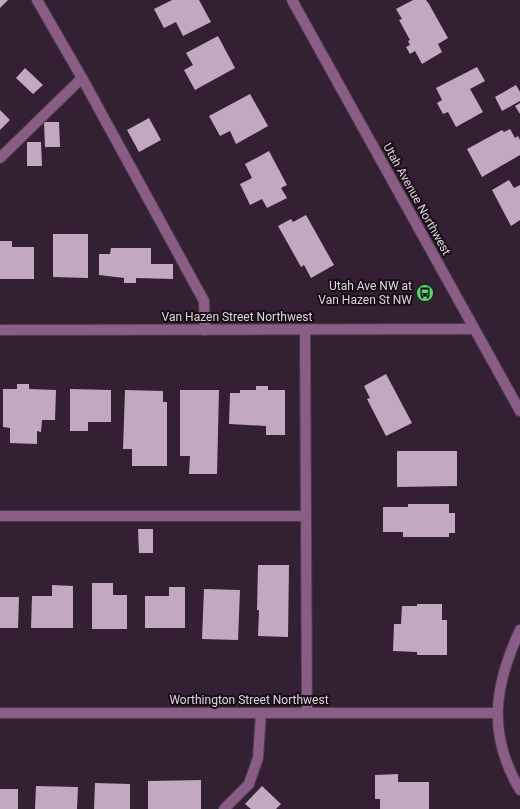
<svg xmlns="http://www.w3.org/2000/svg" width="520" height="809" viewBox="0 0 520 809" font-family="Roboto,sans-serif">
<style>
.building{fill:#c2a9bf}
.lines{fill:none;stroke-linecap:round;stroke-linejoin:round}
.minor-casing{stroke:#4f3d4e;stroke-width:12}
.minor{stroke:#895d86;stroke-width:10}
.labels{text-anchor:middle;stroke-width:4;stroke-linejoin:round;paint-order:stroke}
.street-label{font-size:12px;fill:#e0d3df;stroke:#160d15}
.poi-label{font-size:12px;fill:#e0d3df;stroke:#160d15;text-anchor:end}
</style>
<rect width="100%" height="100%" fill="#332032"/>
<g class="building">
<polygon points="0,0 8,0 0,8"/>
<polygon points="172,0 199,0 211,22 183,36 176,22 164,28 154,9"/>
<polygon points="413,0 426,0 429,4 448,38 438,44 442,52 422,64 415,51 410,54 406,47 410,45 408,41 410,40 399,20 402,19 396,9"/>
<polygon points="218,36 235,68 195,90 184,70 193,65 186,53"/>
<polygon points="477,67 485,81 470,89 483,112 456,127 448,112 443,114 437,103 442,100 436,88"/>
<polygon points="25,68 43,85 33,94 16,78"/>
<polygon points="516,85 520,92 520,101 502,111 495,97"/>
<polygon points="250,94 268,126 236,144 230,131 220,136 209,116"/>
<polygon points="520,103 520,114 515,106"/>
<polygon points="0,110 10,120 0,130"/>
<polygon points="149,118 161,140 139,152 127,130"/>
<polygon points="44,122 59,122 60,147 45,147"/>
<polygon points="510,129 515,138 518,136 520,140 520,155 482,177 467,149 502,130 504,132"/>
<polygon points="27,142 41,142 42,166 27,166"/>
<polygon points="269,151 287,185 281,188 287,198 267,208 262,199 250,205 240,184 252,178 245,164"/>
<polygon points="509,180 514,188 520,185 520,220 511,226 492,190"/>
<polygon points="306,215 334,265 311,278 304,265 301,267 278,226 291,219 293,222"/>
<polygon points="53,234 88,234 88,278 53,277"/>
<polygon points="0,241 12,241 12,247 34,247 34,279 0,279"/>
<polygon points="111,248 151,248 151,264 173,264 173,279 136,278 136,283 124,283 124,278 99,275 99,254 110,254"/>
<polygon points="386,374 412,423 386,436 367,399 370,398 364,386"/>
<polygon points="17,384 29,384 29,389 56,390 55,420 42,420 41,432 37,431 37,444 10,443 10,428 3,427 3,389 17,389"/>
<polygon points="256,386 268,386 268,390 285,390 285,435 266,435 266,426 229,424 230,393 240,393 240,390 256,390"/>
<polygon points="70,389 111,390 111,422 88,422 88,431 70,431"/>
<polygon points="125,390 163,391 163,402 167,402 167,466 132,466 132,449 123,449"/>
<polygon points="180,390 219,390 217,474 189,474 190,456 180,456"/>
<polygon points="397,451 457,451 457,486 397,487"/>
<polygon points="408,504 449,504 449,513 455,513 455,533 449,533 449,537 403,537 403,532 383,532 383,507 408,507"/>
<polygon points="138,529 153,529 153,553 139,553"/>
<polygon points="258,565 289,565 288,637 258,636 259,610 257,610"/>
<polygon points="92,583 113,583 113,595 127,595 127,629 92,629"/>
<polygon points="52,585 73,586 73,628 31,628 32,596 52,596"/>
<polygon points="169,587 185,587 185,628 145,628 145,596 169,596"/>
<polygon points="204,589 240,590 238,640 202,639"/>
<polygon points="0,597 19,597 18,628 0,628"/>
<polygon points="417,604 442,604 442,620 447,620 447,655 417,655 417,652 393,651 394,624 401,624 402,606 417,606"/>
<polygon points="398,774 398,782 429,782 429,809 380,809 380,799 375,799 375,775"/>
<polygon points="201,780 201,809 148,809 148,781"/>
<polygon points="95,783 130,784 130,809 94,809"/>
<polygon points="36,786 78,787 77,809 35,809"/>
<polygon points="262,786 281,804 276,809 251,809 245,804"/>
<rect x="0" y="789" width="18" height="20"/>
</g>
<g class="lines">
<g class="minor-casing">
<g id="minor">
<polyline points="37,0 82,78 204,301 205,330"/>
<polyline points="292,0 520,411"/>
<polyline points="0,158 82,78"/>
<polyline points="0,330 474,329"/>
<polyline points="305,330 307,713"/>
<polyline points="0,516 306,516"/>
<path d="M520,630C494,686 487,734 520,790"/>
<polyline points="0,713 497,713"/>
<polyline points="224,809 249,784 258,758 261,713"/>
</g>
</g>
<use href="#minor" class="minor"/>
</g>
<defs>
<g id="bus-disc" transform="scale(0.9)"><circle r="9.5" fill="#58d570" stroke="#160d15"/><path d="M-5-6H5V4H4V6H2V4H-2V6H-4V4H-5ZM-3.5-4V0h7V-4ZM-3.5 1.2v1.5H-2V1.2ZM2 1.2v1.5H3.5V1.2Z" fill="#111"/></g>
</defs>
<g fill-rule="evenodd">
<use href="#bus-disc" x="425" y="293"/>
</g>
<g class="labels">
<g class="street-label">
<text transform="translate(417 199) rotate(61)" y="4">Utah Avenue Northwest</text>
<text x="237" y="321">Van Hazen Street Northwest</text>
<text x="249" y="704">Worthington Street Northwest</text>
</g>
<g class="poi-label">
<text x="412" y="290">Utah Ave NW at<tspan x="412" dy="14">Van Hazen St NW</tspan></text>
</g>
</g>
</svg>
